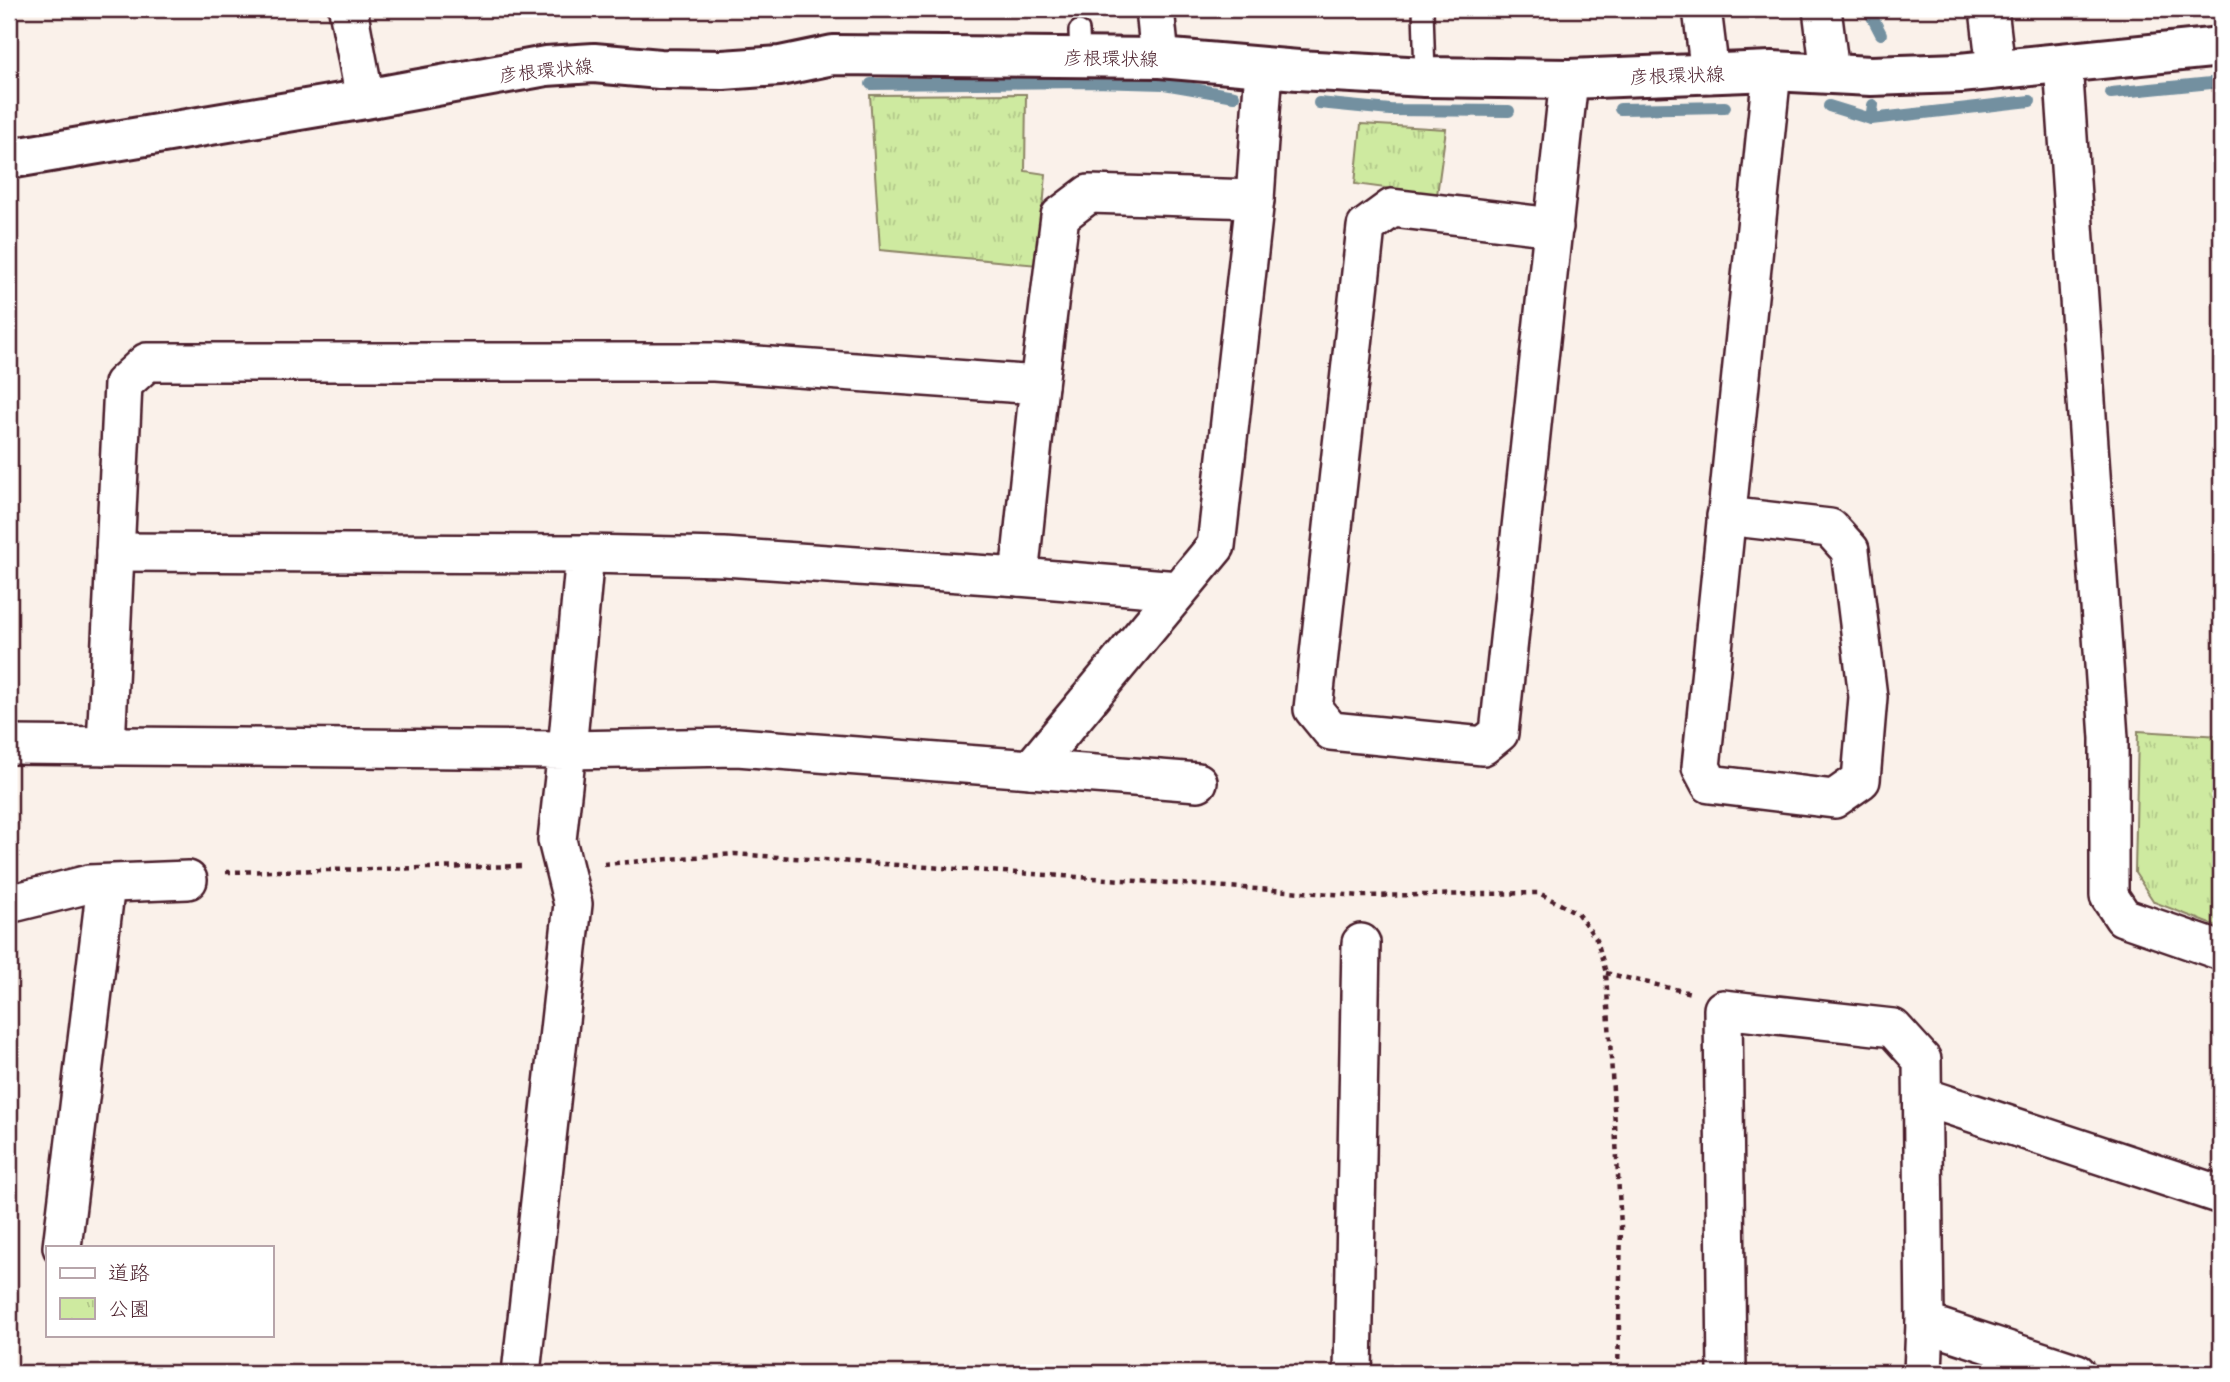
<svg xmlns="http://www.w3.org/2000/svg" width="2230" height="1382" viewBox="0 0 2230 1382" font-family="Mali,'Klee One',sans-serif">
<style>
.park{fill:url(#park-tufts);stroke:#8c8466;stroke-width:2}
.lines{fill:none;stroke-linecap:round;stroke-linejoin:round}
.stream{stroke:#7390a0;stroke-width:12}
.service-casing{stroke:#4a1f2b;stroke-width:24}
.minor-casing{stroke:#4a1f2b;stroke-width:42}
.secondary-casing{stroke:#4a1f2b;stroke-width:44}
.path{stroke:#4a1f2b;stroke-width:4.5;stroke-dasharray:5 5;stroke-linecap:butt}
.service{stroke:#fff;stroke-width:19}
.minor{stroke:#fff;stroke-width:37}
.secondary{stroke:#fff;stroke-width:38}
.labels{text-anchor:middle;stroke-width:7;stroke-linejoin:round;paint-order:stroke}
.street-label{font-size:19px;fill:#4a1f2b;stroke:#fff}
</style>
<defs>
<pattern id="park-tufts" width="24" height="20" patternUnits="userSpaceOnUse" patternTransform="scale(1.75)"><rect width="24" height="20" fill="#ceeaa0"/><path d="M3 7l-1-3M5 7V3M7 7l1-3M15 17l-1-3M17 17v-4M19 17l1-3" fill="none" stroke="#b2c88a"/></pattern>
</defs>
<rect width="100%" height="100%" fill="#faf1ea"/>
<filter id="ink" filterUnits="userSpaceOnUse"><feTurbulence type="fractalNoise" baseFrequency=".0143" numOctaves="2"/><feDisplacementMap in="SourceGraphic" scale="14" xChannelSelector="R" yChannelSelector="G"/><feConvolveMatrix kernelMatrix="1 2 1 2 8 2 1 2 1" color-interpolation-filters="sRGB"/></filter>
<g filter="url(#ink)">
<g class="park">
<polygon points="1026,94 1025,171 1046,174 1038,265 880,250 870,95"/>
<polygon points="1361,124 1446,129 1437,195 1355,184"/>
<polygon points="2138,731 2221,736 2221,928 2154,902 2135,873"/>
</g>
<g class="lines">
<g class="stream">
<polyline points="1868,9 1881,34"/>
<polyline points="871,84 1094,82 1164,84 1234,96"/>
<polyline points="2111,93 2221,82"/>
<polyline points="1319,103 1390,110 1509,111"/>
<polyline points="1873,105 1871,119 2030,101"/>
<polyline points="1829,106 1871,119"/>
<polyline points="1620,109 1725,107"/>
</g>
<g class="service-casing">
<g id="service">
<polyline points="1423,9 1425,77"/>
<polyline points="1079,31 1080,57"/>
</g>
</g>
<g class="minor-casing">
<g id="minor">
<polyline points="348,9 365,99"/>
<polyline points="1155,9 1160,58"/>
<polyline points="1702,9 1710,74"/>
<polyline points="1822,9 1830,73"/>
<polyline points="1989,9 1996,69"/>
<polyline points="2063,64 2109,738 2109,896 2123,917 2221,951"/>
<polyline points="1554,227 1392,208 1366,227 1313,709 1331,731 1483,746 1499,733 1569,79"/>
<polyline points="1039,385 1060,216 1089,194 1255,199"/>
<polyline points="1726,516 1830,528 1850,550 1868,697 1861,780 1834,799 1710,784 1701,767 1772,71"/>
<polyline points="115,552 585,554 567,750 737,747 1031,769 1216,546 1255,199 1264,68"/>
<polyline points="1019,577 1178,590"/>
<polyline points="9,745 567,750 557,840 573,904 521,1373"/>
<polyline points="106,746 123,384 147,362 714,362 1039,385 1019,577 724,557 585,554"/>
<polyline points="1031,769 1198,782"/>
<polyline points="9,902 17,902 89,884 188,880"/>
<polyline points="1924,1097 2221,1195"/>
<polyline points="62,1247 106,884"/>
<polyline points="1925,1323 2077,1373"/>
<polyline points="1353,1373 1361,943"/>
<polyline points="1727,1373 1723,1009 1893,1028 1922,1060 1925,1323 1923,1373"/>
</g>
</g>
<g class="secondary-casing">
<polyline id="secondary" points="9,159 365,99 546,66 594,63 660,69 723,70 780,66 833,55 1160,58 1298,70 1425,77 1569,79 1772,71 1871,76 1960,73 2221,47"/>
</g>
<g class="path">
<polyline points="604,864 734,854 1362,896 1539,893 1577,913 1597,940 1606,973 1621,1226 1618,1373"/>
<polyline points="226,872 525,866"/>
<polyline points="1606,973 1691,993"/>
</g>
<use href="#service" class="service"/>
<use href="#minor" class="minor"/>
<use href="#secondary" class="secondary"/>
</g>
</g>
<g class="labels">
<g class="street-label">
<text transform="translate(1111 58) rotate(1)" y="7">彦根環状線</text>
<text transform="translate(546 70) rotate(-6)" y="7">彦根環状線</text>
<text transform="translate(1677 75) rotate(-2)" y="7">彦根環状線</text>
</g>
</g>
<rect width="2230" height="1382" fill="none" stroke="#fff" stroke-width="35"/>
<rect x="18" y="18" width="2195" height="1347" fill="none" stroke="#4a1f2b" stroke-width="2.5" filter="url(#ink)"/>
<rect x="46" y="1246" width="228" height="91" fill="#ffffff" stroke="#b7a5aa" stroke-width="2"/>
<rect x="60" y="1268" width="35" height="10" fill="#ffffff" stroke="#b7a5aa" stroke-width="2"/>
<text x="108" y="1280" font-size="21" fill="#4a1f2b">道路</text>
<rect x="60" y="1298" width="35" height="21" fill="url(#park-tufts)" stroke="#b7a5aa" stroke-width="2"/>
<text x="108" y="1316" font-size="21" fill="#4a1f2b">公園</text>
</svg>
